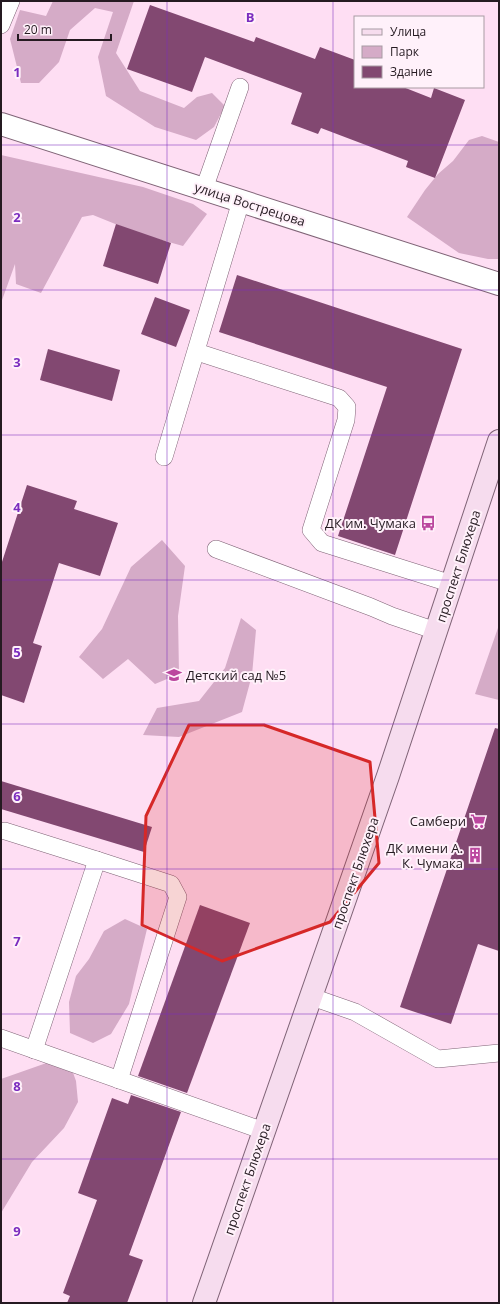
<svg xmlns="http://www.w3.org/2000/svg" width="500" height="1304" viewBox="0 0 500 1304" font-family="'Open Sans',sans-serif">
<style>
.green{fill:#d5abc7}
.building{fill:#824871}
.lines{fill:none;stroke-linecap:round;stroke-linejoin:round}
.service-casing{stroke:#7f6376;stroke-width:18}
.tertiary-casing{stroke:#7f6376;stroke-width:24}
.secondary-casing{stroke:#7f6376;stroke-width:24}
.service{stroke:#fff;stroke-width:17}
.tertiary{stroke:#fff;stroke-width:22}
.secondary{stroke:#f6dcee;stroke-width:22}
.marked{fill:#d62828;fill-opacity:0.2;stroke:#d62828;stroke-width:3;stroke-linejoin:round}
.grid{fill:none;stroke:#7b2cbf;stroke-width:1;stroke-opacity:0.55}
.labels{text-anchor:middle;stroke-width:4;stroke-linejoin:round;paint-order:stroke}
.street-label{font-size:13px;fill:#251a21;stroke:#fff1fa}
.poi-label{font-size:13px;fill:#251a21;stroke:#fff1fa;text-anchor:end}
.grid-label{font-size:13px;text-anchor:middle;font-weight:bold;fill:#7b2cbf;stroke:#fff1fa;stroke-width:4;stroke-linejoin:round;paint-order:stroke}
</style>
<rect width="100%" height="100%" fill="#fedef3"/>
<g class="green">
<polygon points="53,1 134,1 116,53 140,91 184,108 197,97 212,93 225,106 214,127 196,140 155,127 106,96 98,57 113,12 95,8 70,30 59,62 39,83 21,83 10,39 20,10 46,16"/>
<polygon points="482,136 499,142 499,259 488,259 459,253 407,217 425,190 438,174 453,161 469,140"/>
<polygon points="1,155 143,187 193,204 207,214 183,246 140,234 93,215 82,217 41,293 16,284 15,264 1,303"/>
<polygon points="162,540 185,566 178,616 179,674 155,684 128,659 103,679 79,657 102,629 131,567"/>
<polygon points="241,618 256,630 252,675 242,712 179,737 143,735 157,708 199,701 225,668"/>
<polygon points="499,625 499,700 475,694"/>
<polygon points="125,919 147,929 129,1004 111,1034 93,1043 70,1033 69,1002 76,976 89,959 104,931"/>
<polygon points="55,1060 71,1067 76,1081 78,1102 64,1128 32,1162 1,1213 1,1079"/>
</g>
<g class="building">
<polygon points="150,5 254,42 256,37 315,59 320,47 355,60 355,87 403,87 431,98 434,88 465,100 435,178 406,167 408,161 321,128 318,134 291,124 302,93 205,57 192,92 127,69"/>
<polygon points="116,224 171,243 158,284 103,266"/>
<polygon points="237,275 462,349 395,555 338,536 387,387 219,332"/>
<polygon points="155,297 190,310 176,347 141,334"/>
<polygon points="48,349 120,370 112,401 40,380"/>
<polygon points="27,485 77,501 74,509 118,523 100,576 59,563 33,643 42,646 24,703 1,695 1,565"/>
<polygon points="495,728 499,729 499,951 478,944 451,1024 400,1007"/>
<polygon points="1,781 152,827 144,852 1,809"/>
<polygon points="200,905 250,923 187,1093 138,1076"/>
<polygon points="131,1095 181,1112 129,1255 143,1260 127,1303 67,1303 70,1296 63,1293 97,1200 78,1193 112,1098 128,1104"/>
</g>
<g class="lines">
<g class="service-casing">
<g id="service">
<polyline points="1,25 11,1"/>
<polyline points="204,189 240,87"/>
<polyline points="197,352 339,398 347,407 346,420 311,530 322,543 452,584"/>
<polyline points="164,457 241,201"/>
<polyline points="216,549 371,607 392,616 436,631"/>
<polyline points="5,831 97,860 34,1050"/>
<polyline points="97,860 171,884 178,897 119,1080"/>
<polyline points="312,997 355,1012 438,1059 499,1053"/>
<polyline points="1,1038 264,1131"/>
</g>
</g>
<g class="tertiary-casing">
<polyline id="tertiary" points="1,124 499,284"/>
</g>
<g class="secondary-casing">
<polyline id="secondary" points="204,1303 388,776 499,441"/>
</g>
<use href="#service" class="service"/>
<use href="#tertiary" class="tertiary"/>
<use href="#secondary" class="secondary"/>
</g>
<path class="marked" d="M189,725H264L370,762L379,863L330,922L222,961L142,925L146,816Z"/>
<path class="grid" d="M167,1V1303M333,1V1303M1,145H499M1,290H499M1,435H499M1,580H499M1,724H499M1,869H499M1,1014H499M1,1159H499"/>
<defs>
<g id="bus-bare" transform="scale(1.2)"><path d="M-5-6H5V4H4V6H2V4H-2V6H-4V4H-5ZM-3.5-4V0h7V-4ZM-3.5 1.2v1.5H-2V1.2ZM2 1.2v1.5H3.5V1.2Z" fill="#bb469e" stroke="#fff1fa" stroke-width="2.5" paint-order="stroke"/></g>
<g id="school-bare" transform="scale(1.2)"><path d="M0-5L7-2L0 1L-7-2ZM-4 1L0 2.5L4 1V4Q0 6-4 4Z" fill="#bb469e" stroke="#fff1fa" stroke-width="2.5" paint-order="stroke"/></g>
<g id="supermarket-bare" transform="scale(1.2)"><path d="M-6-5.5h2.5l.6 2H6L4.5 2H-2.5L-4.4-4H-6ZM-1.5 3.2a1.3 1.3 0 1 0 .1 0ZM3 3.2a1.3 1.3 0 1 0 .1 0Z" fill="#bb469e" stroke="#fff1fa" stroke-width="2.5" paint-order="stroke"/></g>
<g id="building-bare" transform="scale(1.2)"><path d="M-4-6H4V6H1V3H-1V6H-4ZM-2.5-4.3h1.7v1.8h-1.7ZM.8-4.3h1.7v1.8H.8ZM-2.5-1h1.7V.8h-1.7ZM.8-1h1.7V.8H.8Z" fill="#bb469e" stroke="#fff1fa" stroke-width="2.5" paint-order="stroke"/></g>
</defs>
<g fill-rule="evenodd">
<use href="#bus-bare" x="428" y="523"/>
<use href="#school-bare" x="174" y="675"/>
<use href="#supermarket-bare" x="478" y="821"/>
<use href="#building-bare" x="475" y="855"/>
</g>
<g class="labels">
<g class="street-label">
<text transform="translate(250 204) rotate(18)" y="5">улица Вострецова</text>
<text transform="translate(458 566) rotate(-72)" y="5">проспект Блюхера</text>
<text transform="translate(355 873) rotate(-71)" y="5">проспект Блюхера</text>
<text transform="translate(247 1179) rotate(-71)" y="5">проспект Блюхера</text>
</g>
<g class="poi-label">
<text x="416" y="528">ДК им. Чумака</text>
<text x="186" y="680" text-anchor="start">Детский сад №5</text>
<text x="466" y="826">Самбери</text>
<text x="463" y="853">ДК имени А.<tspan x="463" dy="15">К. Чумака</tspan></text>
</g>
</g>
<g class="grid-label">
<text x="250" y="22">B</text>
<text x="17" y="77">1</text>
<text x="17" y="222">2</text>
<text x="17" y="367">3</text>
<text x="17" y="512">4</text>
<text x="17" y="657">5</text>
<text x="17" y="801">6</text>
<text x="17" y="946">7</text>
<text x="17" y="1091">8</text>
<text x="17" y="1236">9</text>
</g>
<rect width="500" height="1304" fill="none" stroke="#251a21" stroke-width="4"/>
<rect x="354" y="16" width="130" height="72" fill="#fff1fa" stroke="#a89ba3"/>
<rect x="362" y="29" width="20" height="6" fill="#f6dcee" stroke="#a89ba3"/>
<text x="390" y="36" font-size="12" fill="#251a21">Улица</text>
<rect x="362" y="46" width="20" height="12" fill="#d5abc7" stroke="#a89ba3"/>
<text x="390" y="56" font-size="12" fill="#251a21">Парк</text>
<rect x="362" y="66" width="20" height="12" fill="#824871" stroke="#a89ba3"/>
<text x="390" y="76" font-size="12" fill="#251a21">Здание</text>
<path d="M18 34v6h93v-6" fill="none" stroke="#251a21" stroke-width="2"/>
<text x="24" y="34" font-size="12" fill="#251a21" stroke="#fff1fa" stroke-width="3" paint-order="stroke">20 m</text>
</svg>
